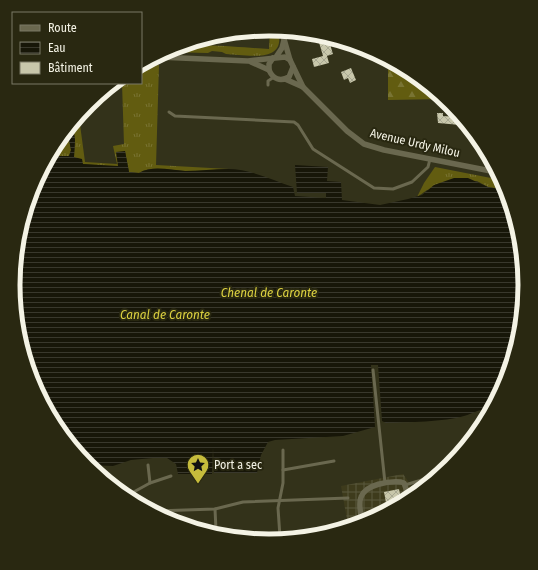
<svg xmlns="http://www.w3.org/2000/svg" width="538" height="570" viewBox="0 0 538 570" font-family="'Fira Sans Condensed',sans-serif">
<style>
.industrial{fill:url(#industrial-grid)}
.grass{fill:url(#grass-tufts)}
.forest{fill:url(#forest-firs)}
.water{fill:url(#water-rules)}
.building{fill:url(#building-cross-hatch)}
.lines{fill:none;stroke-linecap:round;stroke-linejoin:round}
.service{stroke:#6a684f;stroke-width:3}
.minor{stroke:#6a684f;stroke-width:5.5}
.labels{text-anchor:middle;stroke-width:4;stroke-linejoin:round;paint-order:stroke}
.street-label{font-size:12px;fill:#f4f3e5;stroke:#292811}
.poi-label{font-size:12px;fill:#f4f3e5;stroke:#292811;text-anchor:start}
.water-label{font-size:13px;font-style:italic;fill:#dcd140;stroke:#292811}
.rim{fill:none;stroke:#f4f3e5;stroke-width:5}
</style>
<defs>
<pattern id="industrial-grid" width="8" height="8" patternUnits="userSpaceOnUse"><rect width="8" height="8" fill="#3e3b1c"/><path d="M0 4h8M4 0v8" fill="none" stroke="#5a583d"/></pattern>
<pattern id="grass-tufts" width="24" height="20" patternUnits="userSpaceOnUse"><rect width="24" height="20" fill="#625c10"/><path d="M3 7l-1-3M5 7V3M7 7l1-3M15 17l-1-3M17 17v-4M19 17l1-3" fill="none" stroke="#797433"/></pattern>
<pattern id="forest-firs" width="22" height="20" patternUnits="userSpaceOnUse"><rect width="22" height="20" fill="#625c10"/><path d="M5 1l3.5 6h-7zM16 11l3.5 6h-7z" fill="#797433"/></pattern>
<pattern id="water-rules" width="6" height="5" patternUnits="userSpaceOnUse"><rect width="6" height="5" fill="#171608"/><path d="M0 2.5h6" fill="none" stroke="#39382c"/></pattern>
<pattern id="building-cross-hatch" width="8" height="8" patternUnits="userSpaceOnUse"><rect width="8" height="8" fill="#c8c7ab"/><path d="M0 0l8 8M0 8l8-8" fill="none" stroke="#a8a892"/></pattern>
</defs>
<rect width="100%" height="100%" fill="#33321a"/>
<polygon class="industrial" points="403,474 414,490 367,522 348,525 341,486"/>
<g class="grass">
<path d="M270,29L278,31C287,64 246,55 226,54L222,52L212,51L208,53L166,52C184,40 245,48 269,49Z"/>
<path d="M147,65H159L156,165L229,169C215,170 200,171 186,171C171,171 152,165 139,173L129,172L125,151L118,167L83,164L74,157L75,140L73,126L79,117L85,162L117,164L113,146L124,144L122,83H141V69Z"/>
<polygon points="68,134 71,150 69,156 53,156"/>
<polygon points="435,167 501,180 506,190 488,187 477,181 427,190 417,197 424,183"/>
</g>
<polygon class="forest" points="388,62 442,99 388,100"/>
<path class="water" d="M73,126L75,140L74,157L82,159L83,164L118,166L116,152L125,151L129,172L139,173C152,165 170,170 185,171C199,171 214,169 228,169C250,169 273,180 293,187L295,196L326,198V193H297L295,165L328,167L327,181L341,182L342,200L380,205L408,199L422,195L434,185L454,178H468L488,187L506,190L525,285L505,383L488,409C477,410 474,413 464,416C445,422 407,422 386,423L382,421L378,365H371L375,427L343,436L275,440L268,442L261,455L257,473H214L213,448L212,474H178L176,464L167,458H153L131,460L113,466L87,465L32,383L13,285L33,187L53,156H69L71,150L68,134Z"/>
<g class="building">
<polygon points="318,39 329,41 333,54 327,56 329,63 314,67 312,59 323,56"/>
<polygon points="351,68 356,80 350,83 348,78 344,80 341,72"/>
<polygon points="437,113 443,113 443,116 459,117 463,123 460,125 438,123"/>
<polygon points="399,489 401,499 387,508 384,492"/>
</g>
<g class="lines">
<g class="service">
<polyline points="268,85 268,81 274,77"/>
<polyline points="169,112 175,116 294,122 298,125 313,149 374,188 393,189 412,182 428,167 430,159"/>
<polyline points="373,370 385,483"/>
<polyline points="283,470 334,461"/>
<polyline points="150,483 171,476"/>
<polyline points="405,485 435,476"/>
<polyline points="130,494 150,483 148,465"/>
<polyline points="215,509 216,530"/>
<polyline points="155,511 215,509 243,502 348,498"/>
<polyline points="280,537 278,508 283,483 283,450"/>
<polyline points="253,538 295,536"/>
</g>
<g class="minor">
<polyline points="282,32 290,60"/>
<polyline points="158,57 248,61 285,57 290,60 303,87 347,131 364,144 384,150 496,172"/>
<polyline points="276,57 282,48 284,40"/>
<path d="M273,58L269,64V70C273,79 280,82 289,77L293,67"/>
<polyline points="251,62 269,70"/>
<polyline points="285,79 303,87"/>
<path d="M362,522C361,515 358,504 361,497C366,484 389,481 401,482L404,483L408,494"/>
</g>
</g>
<defs>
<g id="sight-pin" transform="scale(1.15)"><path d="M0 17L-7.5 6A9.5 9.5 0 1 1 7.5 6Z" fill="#c6bc3c" stroke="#292811"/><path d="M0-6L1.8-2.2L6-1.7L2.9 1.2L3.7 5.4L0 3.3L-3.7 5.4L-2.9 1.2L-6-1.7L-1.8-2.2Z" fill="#111"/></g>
</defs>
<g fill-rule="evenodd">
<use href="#sight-pin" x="198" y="465"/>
</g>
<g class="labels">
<g class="street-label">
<text transform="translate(415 143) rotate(13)" y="4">Avenue Urdy Milou</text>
</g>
<g class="poi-label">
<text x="214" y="469">Port a sec</text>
</g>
<g class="water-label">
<text x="269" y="297">Chenal de Caronte</text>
<text x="165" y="319">Canal de Caronte</text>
</g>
</g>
<path d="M0 0H538V570H0ZM20 285a249 249 0 1 1 498 0a249 249 0 1 1-498 0Z" fill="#292811" fill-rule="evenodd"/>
<path class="rim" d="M20 285a249 249 0 1 1 498 0a249 249 0 1 1-498 0Z"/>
<rect x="12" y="12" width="130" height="72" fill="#292811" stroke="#7a7966"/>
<rect x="20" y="25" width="20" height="6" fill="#6a684f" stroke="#7a7966"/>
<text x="48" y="32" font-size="12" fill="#f4f3e5">Route</text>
<rect x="20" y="42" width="20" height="12" fill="url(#water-rules)" stroke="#7a7966"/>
<text x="48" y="52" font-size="12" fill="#f4f3e5">Eau</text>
<rect x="20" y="62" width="20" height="12" fill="#c8c7ab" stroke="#7a7966"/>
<text x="48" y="72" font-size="12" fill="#f4f3e5">Bâtiment</text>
</svg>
